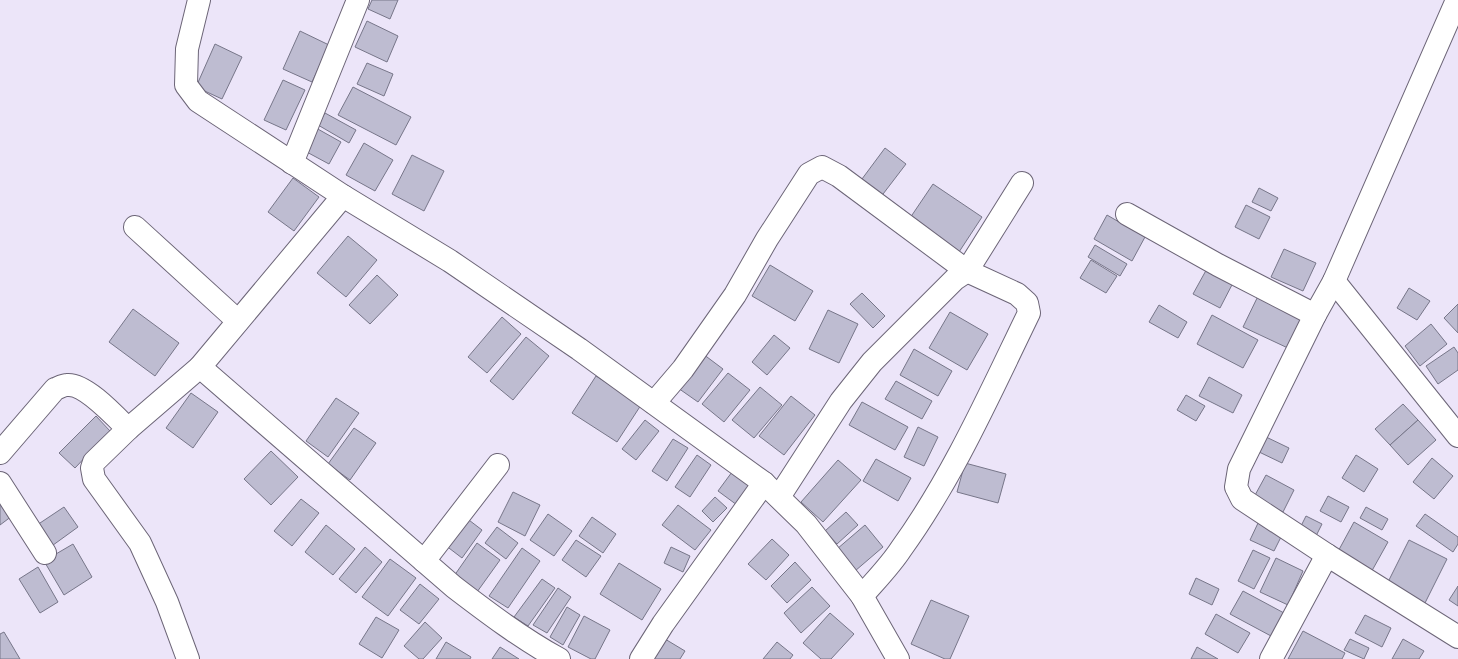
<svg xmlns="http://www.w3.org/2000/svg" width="1458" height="659" viewBox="0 0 1458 659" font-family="Roboto,sans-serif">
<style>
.building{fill:#bebcd1;stroke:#777689}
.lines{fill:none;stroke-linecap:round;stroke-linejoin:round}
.minor-casing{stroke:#6c6577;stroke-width:24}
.minor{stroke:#fff;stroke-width:22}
</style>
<rect width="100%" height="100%" fill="#ece5f9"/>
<g class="building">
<polygon points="372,0 398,0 390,19 368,9"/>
<polygon points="367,21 398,36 387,62 355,47"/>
<polygon points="300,31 329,45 312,82 283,69"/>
<polygon points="215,44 242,57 222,99 196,87"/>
<polygon points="367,63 393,74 384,96 357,84"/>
<polygon points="283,80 305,90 286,130 264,120"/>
<polygon points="353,87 411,117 396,145 338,115"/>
<polygon points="325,113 356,130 349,143 318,125"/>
<polygon points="316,128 341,142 329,164 303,150"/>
<polygon points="364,143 393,160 375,191 346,175"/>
<polygon points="885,148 906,164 880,198 859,183"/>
<polygon points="412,155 444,171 424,211 392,194"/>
<polygon points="293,178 319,197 294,231 268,212"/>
<polygon points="933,184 982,217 959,252 910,218"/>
<polygon points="1259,188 1278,198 1271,211 1252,202"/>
<polygon points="1246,205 1270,217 1259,239 1235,227"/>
<polygon points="1107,215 1145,237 1132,261 1094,239"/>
<polygon points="348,236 377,260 346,297 317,273"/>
<polygon points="1095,245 1127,264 1120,276 1088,257"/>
<polygon points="1284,249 1316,263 1303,291 1271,277"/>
<polygon points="1091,260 1117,276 1106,293 1080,278"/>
<polygon points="770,265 813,291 795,321 752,296"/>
<polygon points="1209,265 1235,279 1220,308 1193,294"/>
<polygon points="377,275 398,295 370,324 349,305"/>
<polygon points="1409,288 1430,301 1417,320 1397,308"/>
<polygon points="1260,292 1306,316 1290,349 1243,327"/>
<polygon points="862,293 885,316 873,328 850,304"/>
<polygon points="1458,304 1458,333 1444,318"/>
<polygon points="1159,305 1187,322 1178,338 1149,322"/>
<polygon points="133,309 179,343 155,376 109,342"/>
<polygon points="828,310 858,324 839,363 809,349"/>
<polygon points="950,312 988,334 967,370 929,348"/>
<polygon points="1212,315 1258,340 1243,368 1197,344"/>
<polygon points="502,317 521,334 487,373 468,357"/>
<polygon points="1431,324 1447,344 1420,366 1405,346"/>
<polygon points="774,335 790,348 767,375 752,362"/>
<polygon points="526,337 549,356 513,400 490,381"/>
<polygon points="1454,347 1458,353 1458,370 1438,384 1426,366"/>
<polygon points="914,349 952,371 938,396 900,375"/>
<polygon points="703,354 723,369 698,402 678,388"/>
<polygon points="728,373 750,390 724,422 702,404"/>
<polygon points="596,376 641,405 617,442 572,413"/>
<polygon points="1209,377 1242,395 1233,413 1199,396"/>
<polygon points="896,381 932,401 922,419 885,399"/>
<polygon points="760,387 782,405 754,438 732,420"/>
<polygon points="191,393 218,412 193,448 166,428"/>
<polygon points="1186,395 1205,406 1196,421 1177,410"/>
<polygon points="791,396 815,415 784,455 759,436"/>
<polygon points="336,398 359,413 328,457 306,441"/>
<polygon points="862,402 908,427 895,450 849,425"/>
<polygon points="1403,404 1418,420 1390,445 1375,429"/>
<polygon points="96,416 110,431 75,468 59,453"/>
<polygon points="645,420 659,431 636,460 622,449"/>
<polygon points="1418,420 1436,440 1408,465 1390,445"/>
<polygon points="918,427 938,437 924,466 904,457"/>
<polygon points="354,428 376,443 350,480 328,464"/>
<polygon points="1264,436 1289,448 1282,463 1257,451"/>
<polygon points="673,439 688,448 667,481 652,471"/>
<polygon points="271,451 298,477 271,505 244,479"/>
<polygon points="697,455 711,465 690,497 675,487"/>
<polygon points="1356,455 1378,469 1364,492 1342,478"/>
<polygon points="1432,458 1453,476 1434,499 1413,482"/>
<polygon points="876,459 911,478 898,501 863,481"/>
<polygon points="838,460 861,480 823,522 801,502"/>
<polygon points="965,463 1006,474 998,503 957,492"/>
<polygon points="732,472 751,485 737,505 718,491"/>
<polygon points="1266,475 1294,490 1283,512 1254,497"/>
<polygon points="513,492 540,505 525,536 498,522"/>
<polygon points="1328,496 1349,507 1341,522 1320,511"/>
<polygon points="715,497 727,508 713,522 702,511"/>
<polygon points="301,499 319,513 292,546 274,531"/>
<polygon points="0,500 12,516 0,525"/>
<polygon points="678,505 711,530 695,550 662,525"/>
<polygon points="64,507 78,527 49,548 34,527"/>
<polygon points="1366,507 1388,519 1382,530 1360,518"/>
<polygon points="846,512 858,525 837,544 825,531"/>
<polygon points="548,514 572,531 554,556 530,540"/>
<polygon points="1425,514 1458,537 1458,544 1453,552 1416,526"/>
<polygon points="1306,516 1322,524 1314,540 1298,532"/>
<polygon points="465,517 482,530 462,558 445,545"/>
<polygon points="592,517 616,534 603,553 579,536"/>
<polygon points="1259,521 1283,533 1274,551 1250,540"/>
<polygon points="1354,522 1388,542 1369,576 1335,557"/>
<polygon points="326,525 355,549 333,575 305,552"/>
<polygon points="865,525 883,547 855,571 837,549"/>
<polygon points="497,527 518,543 506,559 485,543"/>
<polygon points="772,539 789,555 766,580 748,564"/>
<polygon points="576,540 601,556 586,577 562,560"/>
<polygon points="1409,540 1447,559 1424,605 1386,586"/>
<polygon points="477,543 500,560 477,592 454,576"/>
<polygon points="73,544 92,577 64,595 44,561"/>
<polygon points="365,547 382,562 356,593 339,579"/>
<polygon points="671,547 690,556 683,572 664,563"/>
<polygon points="522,548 540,561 508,608 489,596"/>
<polygon points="1253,550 1270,558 1254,589 1238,581"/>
<polygon points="1276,558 1303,571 1288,605 1260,592"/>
<polygon points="390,559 416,578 388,616 362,597"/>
<polygon points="795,562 811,580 787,603 771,586"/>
<polygon points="619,563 661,589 642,620 600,594"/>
<polygon points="38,567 58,602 40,613 19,579"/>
<polygon points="1196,578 1219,589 1212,605 1189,594"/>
<polygon points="542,579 555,588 528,626 514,617"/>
<polygon points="420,584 439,599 419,624 400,610"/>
<polygon points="1458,586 1458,606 1449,600"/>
<polygon points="812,587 830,606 801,633 784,613"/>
<polygon points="558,588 571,597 547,633 533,625"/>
<polygon points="1243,591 1284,613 1271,636 1230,614"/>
<polygon points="931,600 969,616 950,659 945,659 911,644"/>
<polygon points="567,607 580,615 563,645 550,637"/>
<polygon points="830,613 854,634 831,659 821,659 803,643"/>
<polygon points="1216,614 1250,633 1238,653 1205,634"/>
<polygon points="1365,615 1391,628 1382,647 1355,633"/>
<polygon points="584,616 610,630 595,659 591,659 568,647"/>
<polygon points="376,617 399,630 382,658 359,644"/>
<polygon points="425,622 442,638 423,659 419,659 404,646"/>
<polygon points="1303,631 1345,653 1342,659 1288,659"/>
<polygon points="4,632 20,659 0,659 0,634"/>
<polygon points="660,636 685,651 680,659 646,659"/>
<polygon points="1350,639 1369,648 1364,659 1344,650"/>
<polygon points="1403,639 1424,651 1419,659 1392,659"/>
<polygon points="446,642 471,657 470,659 436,659"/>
<polygon points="777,642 793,655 790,659 763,659"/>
<polygon points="500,647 519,659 492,659"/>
<polygon points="1197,647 1218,659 1191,659"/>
</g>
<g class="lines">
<g class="minor-casing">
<g id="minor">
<polyline points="199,0 187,49 186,85 198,101 343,196 450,261 579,349 764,483 806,524 862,596 898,659"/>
<polyline points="292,163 358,0"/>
<polyline points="1127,214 1218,265 1315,315"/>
<polyline points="135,227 238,321"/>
<polyline points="1334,281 1458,436"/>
<polyline points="200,367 343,196"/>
<path d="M654,403L683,369L735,295L767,239L809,174L822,167L839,176L967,271L1017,294L1027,303L1029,313C990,393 953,477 901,549C890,566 875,581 862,596"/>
<polyline points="128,429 94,462 92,468 94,479 140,543 167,602 188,659"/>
<path d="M0,453L55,389C58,388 63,385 67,385C85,383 116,417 128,429L200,367L454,587C488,613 521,638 559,659"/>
<polyline points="0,483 45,553"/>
<polyline points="779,497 841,401 872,362 955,279 967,271 1022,183"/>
<polyline points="1327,555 1242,499 1236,487 1239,469 1315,315 1334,281 1457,0"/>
<polyline points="424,561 498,465"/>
<polyline points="641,659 663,624 764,483"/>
<polyline points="1271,659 1327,555 1458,637"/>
</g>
</g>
<use href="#minor" class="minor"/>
</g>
</svg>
